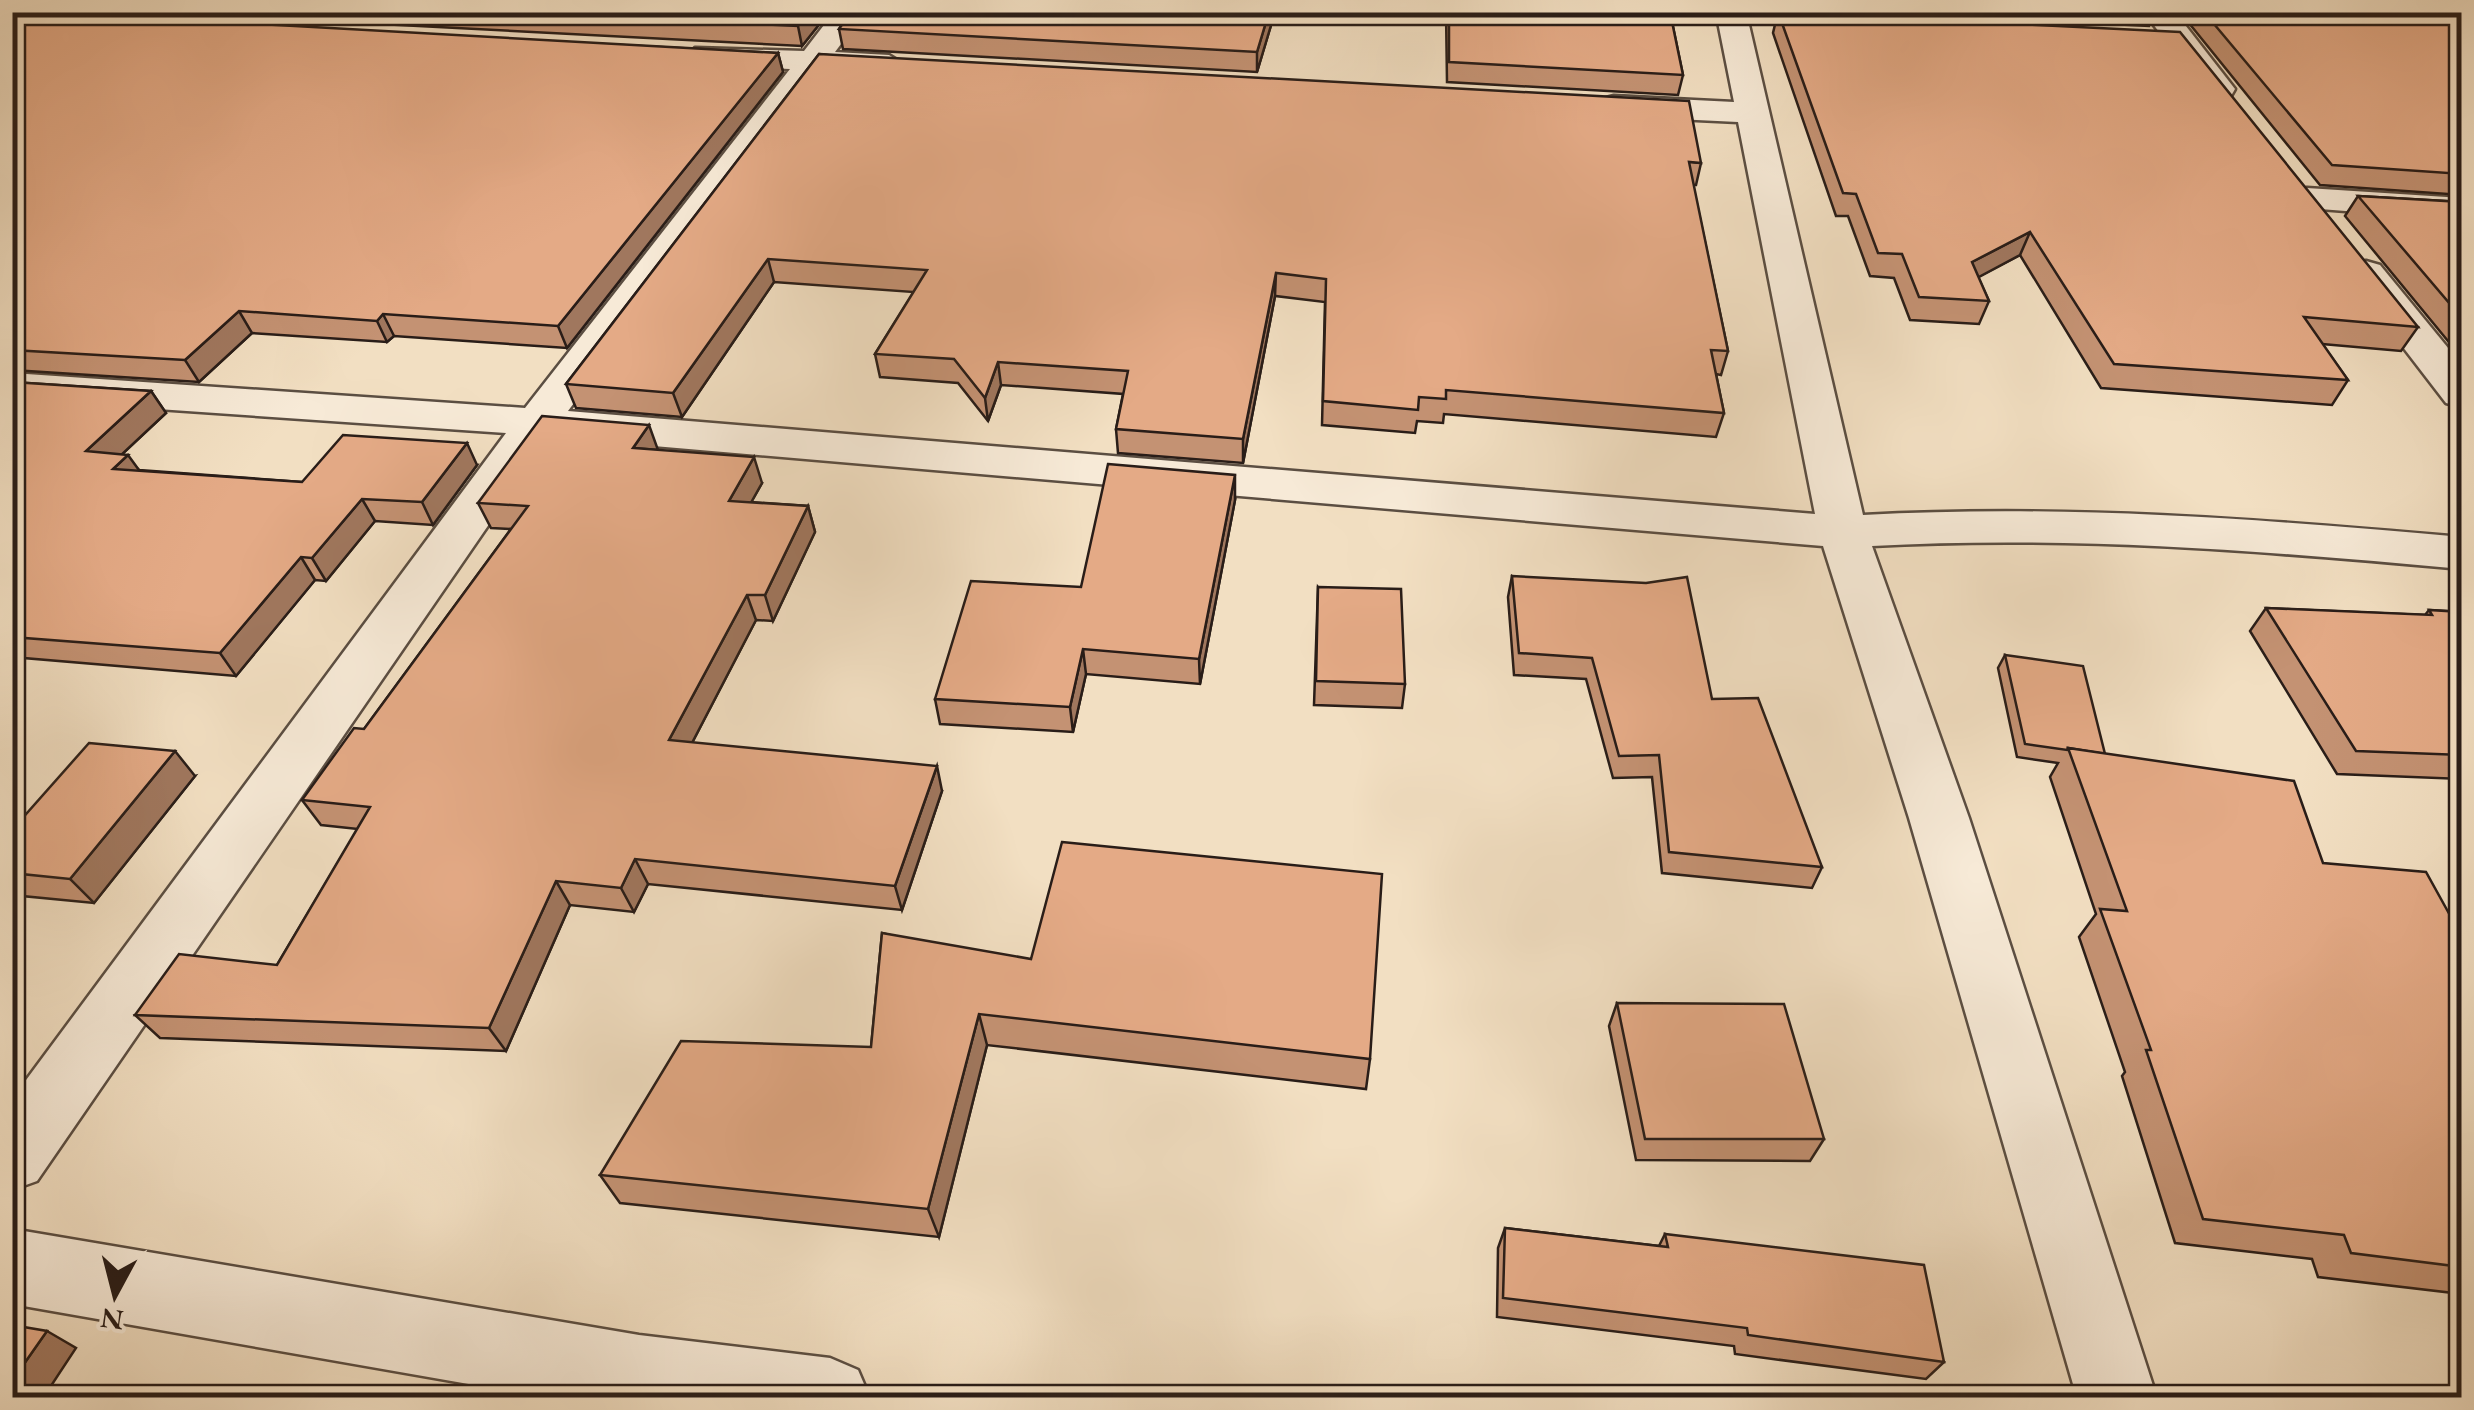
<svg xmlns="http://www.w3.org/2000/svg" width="2474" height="1410" viewBox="0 0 2474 1410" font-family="'EB Garamond',serif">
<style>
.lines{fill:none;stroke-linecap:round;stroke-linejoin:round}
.minor-casing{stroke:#5b4e42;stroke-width:5}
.minor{fill:#f7ead7;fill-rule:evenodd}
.wall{fill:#c49273;stroke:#291d18;stroke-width:2.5}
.shaded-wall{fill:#a0775e;stroke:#291d18;stroke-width:2.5}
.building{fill:#e4aa86;stroke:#291d18;stroke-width:2.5}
</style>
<rect width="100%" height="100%" fill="#f2dfc2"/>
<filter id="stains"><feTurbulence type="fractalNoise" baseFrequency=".002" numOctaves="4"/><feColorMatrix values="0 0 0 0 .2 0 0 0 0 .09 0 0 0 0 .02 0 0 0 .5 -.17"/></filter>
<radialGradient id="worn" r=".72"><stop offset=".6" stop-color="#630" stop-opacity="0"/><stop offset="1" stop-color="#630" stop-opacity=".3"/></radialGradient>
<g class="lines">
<g class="minor-casing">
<g id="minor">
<path d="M834,12H865L835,52L889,55L905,65L889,75L822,71L568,411L1815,514L1738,122L1614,116L1602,113L1597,106L1602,99L1614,96L1734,102L1716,12H1746L1863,515C2067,504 2259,519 2462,537V569C2264,551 2071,535 1872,546L1969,818L2157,1398H2077L1909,818L1823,546L549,437L37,1181L12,1190V1099L506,433L12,399V373L525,408L790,69L706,65L690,55L695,48L804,51Z"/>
<polygon points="2144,12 2175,12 2235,89 2231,96 2207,96"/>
<polygon points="2307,188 2462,198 2462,220 2294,207 2289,199 2294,191"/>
<polygon points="2366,261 2380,265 2462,365 2462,407 2446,403 2346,273 2352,265"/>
<polygon points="12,1229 639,1335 830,1358 858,1370 870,1398 548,1398 12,1304"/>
</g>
</g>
<use href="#minor" class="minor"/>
</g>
<g class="wall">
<polygon points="148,12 829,12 802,46"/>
<polygon points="851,12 1275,12 1257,72 843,49 839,29"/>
<polygon points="1446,12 1670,12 1683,75 1678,95 1447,82"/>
<polygon points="1778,12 2418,327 2401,351 2322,344 2348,380 2332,405 2101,388 2020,255 1978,277 1989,301 1979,324 1910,320 1894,278 1870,276 1848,216 1836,216 1773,33"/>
<polygon points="1864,12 2155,12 2149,26"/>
<polygon points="2180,12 2462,12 2462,195 2320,185"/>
<polygon points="12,14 778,53 783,72 567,348 394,336 387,342 252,333 199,382 12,370"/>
<polygon points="819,54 1701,163 1696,185 1693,185 1728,351 1721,375 1716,374 1724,413 1716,437 1444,414 1443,423 1417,421 1415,433 1322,425 1325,302 1275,296 1243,463 1118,453 1116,429 1123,394 1001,385 988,421 958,383 880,377 875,354 914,292 774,282 682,417 576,408 566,384"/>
<polygon points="2358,196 2462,202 2462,358 2345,216"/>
<polygon points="12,382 151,391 166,413 122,454 139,470 302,482 477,465 433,525 375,521 326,581 315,580 236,676 12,657"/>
<polygon points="658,450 762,483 751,502 808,506 815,532 773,621 756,620 692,743 942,791 902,910 648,884 634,912 570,905 506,1051 160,1038 135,1015 277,965 358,829 321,825 302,800 364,729 511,529 491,528 478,503"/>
<polygon points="1235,500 1200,684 1086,674 1073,732 940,724 935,699 1081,587"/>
<polygon points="1512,576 1712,699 1822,867 1812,888 1662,873 1652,777 1613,778 1586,679 1514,675 1508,597"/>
<polygon points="1318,587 1405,684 1402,708 1314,705"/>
<polygon points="2266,608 2425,615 2429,610 2462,612 2462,779 2337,774 2250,631"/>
<polygon points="2005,655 2105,754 2323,863 2462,937 2462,1294 2318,1277 2312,1259 2175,1243 2122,1076 2125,1072 2079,937 2096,914 2050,777 2058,763 2017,757 1998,668"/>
<polygon points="195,776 94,903 12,895 12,830"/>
<polygon points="882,933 1370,1059 1366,1089 987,1045 939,1237 620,1203 600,1175 871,1047"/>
<polygon points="1617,1003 1824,1139 1810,1161 1636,1160 1609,1026"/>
<polygon points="1505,1228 1659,1246 1665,1234 1944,1362 1926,1379 1735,1354 1734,1346 1497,1317 1498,1248"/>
</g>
<g class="shaded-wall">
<polygon points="809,12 829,12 802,46 798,26"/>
<polygon points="1269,12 1275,12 1257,72 1257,52"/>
<polygon points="778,53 783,72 567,348 558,326"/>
<polygon points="2030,232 2020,255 1962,286 1972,262"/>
<polygon points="768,259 774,282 682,417 673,393"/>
<polygon points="1276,273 1275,296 1243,463 1243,439"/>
<polygon points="239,311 252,333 199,382 185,360"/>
<polygon points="383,314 394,336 387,342 377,321"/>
<polygon points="998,362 1001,385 988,421 985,398"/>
<polygon points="151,391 166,413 102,473 86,451"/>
<polygon points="649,425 658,450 633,448"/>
<polygon points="467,443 477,465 433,525 422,502"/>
<polygon points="128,455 144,477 113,469"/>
<polygon points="754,457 762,483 738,526 729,501"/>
<polygon points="1235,475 1235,500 1200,684 1199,659"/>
<polygon points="362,499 375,521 326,581 312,558"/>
<polygon points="808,506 815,532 773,621 765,595"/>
<polygon points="301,557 315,580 236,676 220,653"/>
<polygon points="747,595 756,620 680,766 669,740"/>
<polygon points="1083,649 1086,674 1073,732 1070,707"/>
<polygon points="175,751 195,776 94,903 70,879"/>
<polygon points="937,766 942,791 902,910 895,886"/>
<polygon points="635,859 648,884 634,912 621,888"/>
<polygon points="556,881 570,905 506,1051 489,1028"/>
<polygon points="979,1014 987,1045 939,1237 928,1209"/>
<polygon points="47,1331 76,1348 43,1398 12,1398 12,1381"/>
</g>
<g class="building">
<polygon points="15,12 46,12 778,53 558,326 383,314 377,321 239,311 185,360 12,350 12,295 17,291 12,291 12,14"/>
<polygon points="522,12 809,12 798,26"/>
<polygon points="851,12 1269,12 1257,52 839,29"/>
<polygon points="1449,12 1670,12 1683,75 1449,62"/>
<polygon points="1778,12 2180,32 2418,327 2304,317 2348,380 2114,364 2030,232 1972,262 1989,301 1919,297 1902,254 1878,253 1856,194 1843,193"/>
<polygon points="2204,12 2462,12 2462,174 2332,165"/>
<polygon points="819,54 1689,101 1701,163 1689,162 1728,351 1711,350 1724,413 1446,390 1446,399 1419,397 1418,410 1323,401 1326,279 1276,273 1243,439 1116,429 1128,371 998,362 985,398 954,359 875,354 927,270 768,259 673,393 566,384"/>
<polygon points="2358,196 2462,202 2462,318"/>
<polygon points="12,382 151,391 86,451 128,455 113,469 302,482 343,435 467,443 422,502 362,499 312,558 301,557 220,653 12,637"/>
<polygon points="542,416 649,425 633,448 754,457 729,501 808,506 765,595 747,595 669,740 937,766 895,886 635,859 621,888 556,881 489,1028 135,1015 179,954 277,965 370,807 302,800 354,728 364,729 528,506 478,503"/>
<polygon points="1108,464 1235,475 1199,659 1083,649 1070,707 935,699 971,581 1081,587"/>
<polygon points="1512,576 1646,583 1687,577 1712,699 1758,698 1822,867 1669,852 1659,755 1619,756 1592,658 1519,653"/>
<polygon points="1318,587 1401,589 1405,684 1316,681"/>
<polygon points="2266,608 2432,615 2429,610 2462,612 2462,755 2356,751"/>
<polygon points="2005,655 2083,666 2105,754 2068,748 2067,750 2025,744"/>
<polygon points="89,743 175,751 70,879 12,873 12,830"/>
<polygon points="2068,748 2294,781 2323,863 2426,872 2462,937 2462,1267 2351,1253 2344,1235 2203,1219 2146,1050 2151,1050 2100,909 2127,911"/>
<polygon points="1062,842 1382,874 1370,1059 979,1014 928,1209 600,1175 681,1041 871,1047 882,933 1031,959"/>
<polygon points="1617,1003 1784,1004 1824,1139 1645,1139"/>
<polygon points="1505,1228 1668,1247 1665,1234 1924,1265 1944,1362 1748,1335 1747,1328 1503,1298"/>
<polygon points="12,1325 47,1331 12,1381"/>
</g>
<rect width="2474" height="1410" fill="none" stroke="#f2dfc2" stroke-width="50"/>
<rect x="15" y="15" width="2444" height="1380" fill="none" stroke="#291d18" stroke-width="5"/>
<rect x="25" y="25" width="2424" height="1360" fill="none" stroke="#291d18" stroke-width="2.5"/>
<g transform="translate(115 1295) rotate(187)" stroke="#f7ead7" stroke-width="8" paint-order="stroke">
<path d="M0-8L18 38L0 25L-18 38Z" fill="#291d18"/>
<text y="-15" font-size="28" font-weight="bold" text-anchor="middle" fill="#291d18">N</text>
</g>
<rect width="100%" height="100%" filter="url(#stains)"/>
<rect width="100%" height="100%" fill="url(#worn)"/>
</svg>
